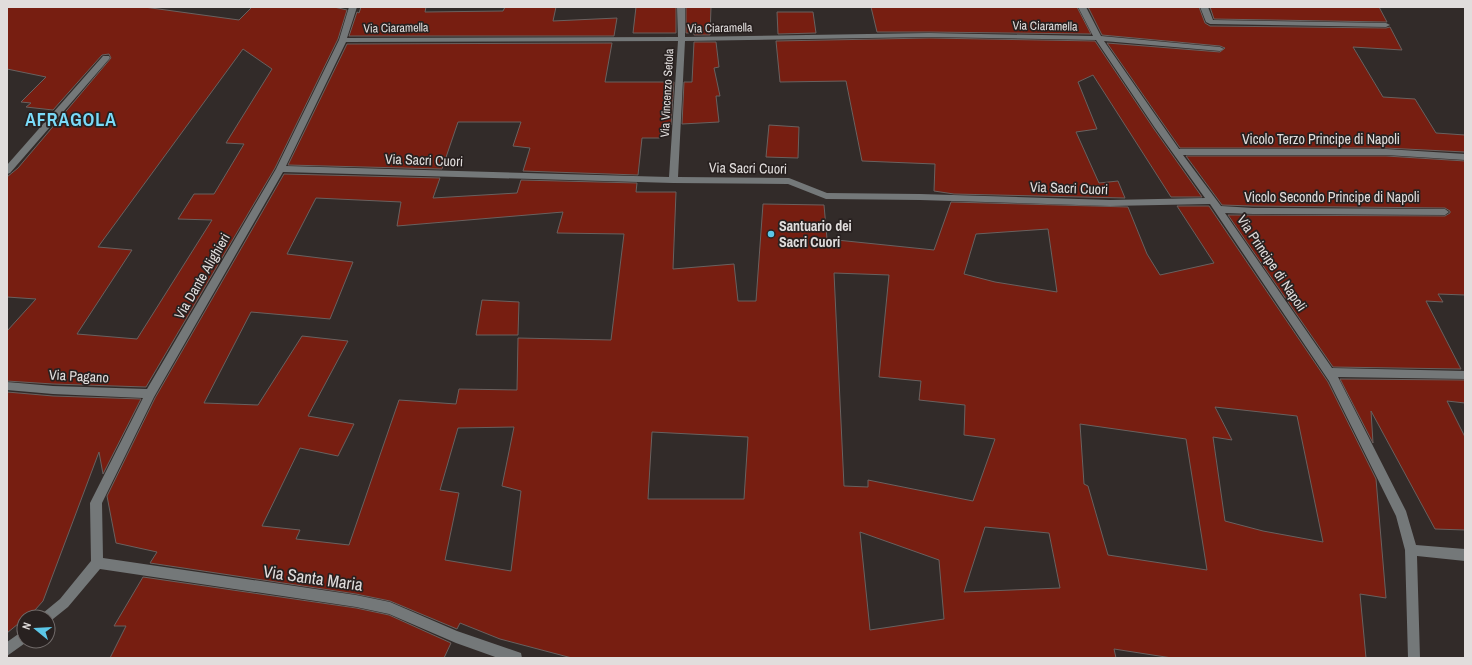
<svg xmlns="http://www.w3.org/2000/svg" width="1472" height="665" viewBox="0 0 1472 665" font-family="'Archivo Narrow',sans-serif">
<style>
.building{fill:#771e11;stroke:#69615f;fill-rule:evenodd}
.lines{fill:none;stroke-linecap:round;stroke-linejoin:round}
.minor{fill:#747879;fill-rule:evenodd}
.poi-dot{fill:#5cc7e8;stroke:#282120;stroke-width:1.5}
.labels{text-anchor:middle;stroke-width:3.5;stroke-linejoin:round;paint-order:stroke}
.far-street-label{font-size:12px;fill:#e1dddc;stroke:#282120}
.street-label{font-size:14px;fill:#e1dddc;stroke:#282120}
.poi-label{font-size:14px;font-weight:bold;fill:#e1dddc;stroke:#282120;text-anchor:start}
.near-street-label{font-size:17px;fill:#e1dddc;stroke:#282120}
.district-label{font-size:18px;font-weight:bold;letter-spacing:1px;fill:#7adaf8;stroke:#282120}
</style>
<rect width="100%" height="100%" fill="#322b29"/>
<g class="building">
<path d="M7,7H144L239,20L252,7H334L347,10L338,39L275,168L146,387L53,384L7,381V331L36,299L7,297V177L18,168L111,58L109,54L102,55L53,110L26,107L31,103L21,102L46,77L7,69ZM243,49L272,69L226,143L244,144L214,194H194L178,219L212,220L137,339L77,334L132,250L98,247Z"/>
<polygon points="361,7 426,7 425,12 503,11 505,7 556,7 553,21 617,18 614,36 349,36 357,12 359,13"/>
<polygon points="636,7 676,7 676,33 633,33"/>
<polygon points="686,7 711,7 710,35 694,35 694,33 686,33"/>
<polygon points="871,7 1077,7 1091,34 929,32 877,32"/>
<polygon points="1088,7 1199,7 1205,23 1210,26 1386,28 1390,27 1402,50 1353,47 1383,97 1415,99 1436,133 1465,135 1465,152 1386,148 1180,148 1107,43 1220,52 1225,48 1220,46 1102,35"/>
<polygon points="1210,7 1379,7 1387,22 1214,19"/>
<polygon points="777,12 813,12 816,33 778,34"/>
<polygon points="929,38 1095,41 1154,129 1202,197 1171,197 1093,75 1078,82 1097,129 1076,132 1099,183 1118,181 1125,198 954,194 934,191 935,164 862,161 846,81 780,82 776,41"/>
<polygon points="694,42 716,42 719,67 714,68 720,96 716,96 719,122 682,124 684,82 692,82"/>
<polygon points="612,43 605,82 674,82 671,125 662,125 660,138 642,138 638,175 523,171 530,148 513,146 521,122 458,122 442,169 288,165 347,44"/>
<polygon points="769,125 799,127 798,158 766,157"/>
<polygon points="1186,156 1386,156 1465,161 1465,295 1438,294 1443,302 1426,301 1461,369 1333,367 1228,215 1445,216 1450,213 1450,211 1445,208 1253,206 1222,205"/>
<path d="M284,174L440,178L433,198L517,193L521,180L637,183L636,192H676L673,269L734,264L738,301H756L763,204L824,205L827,239L934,250L951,202L1128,207L1147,254L1160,275L1214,263L1177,206H1209L1328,382L1376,479L1386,598L1360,594L1366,658H1172L1114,649L1116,658H572L500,639L460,623L457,629L390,601L356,594L150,563L157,552L116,543L107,496L155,398ZM316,198L401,202L397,226L563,212L557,233L624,234L611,340L518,338L517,390L459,389L456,404L399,400L349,545L296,539L300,530L262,526L300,448L338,456L354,424L308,416L348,341L302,336L258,405L204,403L251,312L330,319L353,262L287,254ZM1048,229L1057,292L995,282L964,274L976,234ZM834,273L889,275L879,377L921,381L919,400L965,405L964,435L995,439L973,501L868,480V487L844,486ZM1215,407L1297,416L1323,542L1263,531L1225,521L1213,437L1232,440ZM1080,424L1186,439L1207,570L1108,555L1088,486L1084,484ZM514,427L502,486L521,491L511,571L445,560L459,493L440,490L458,428ZM652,432L748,437L744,499H648ZM985,527L1049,533L1060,588L964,592ZM860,532L939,560L944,619L870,630Z"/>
<polygon points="482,300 519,302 518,335 476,335"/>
<polygon points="1340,379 1465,380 1465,403 1447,401 1465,437 1465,530 1435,529 1371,411 1373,443"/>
<polygon points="7,392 53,396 141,399 103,474 99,452 43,601 35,610 26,617 24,617 24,619 7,633"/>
<polygon points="143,577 356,608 389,615 451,643 444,658 110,658 126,626 114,626"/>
</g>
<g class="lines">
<g class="minor">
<path d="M349,7H357L347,38L678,37L677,7H685V37L929,33L1093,36L1078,7H1086L1101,36L1220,47L1224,49L1220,51L1104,41L1179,149H1386L1465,154V160L1386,155H1183L1221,206L1253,208L1445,209L1449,212L1445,215L1253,214L1225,213L1332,368L1465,371V379L1338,377L1406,511L1416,545L1465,549V561L1417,556L1420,658H1408L1405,550L1396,516L1329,381L1210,204L1110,206L920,200L826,199L788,184L673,183L283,172L154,397L102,503L103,558L356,595L390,602L457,631L521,653L522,658H498L456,643L389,614L356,607L100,569L68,607L48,623V617H41L43,613L60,599L91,561L90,503L143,398L53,394L7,390V382L53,386L147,389L276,169L339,40ZM929,37L1096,40L1155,128L1205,198L1110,200L920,194L827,193L789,178L678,177L685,41ZM678,41L669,177L286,166L346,42Z"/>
<polygon points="1200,7 1208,7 1213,20 1386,23 1390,25 1386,27 1210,24 1206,22"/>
<polygon points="103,56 109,56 110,58 10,173 7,174 7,165"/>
<polygon points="24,630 24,641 28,641 7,656 7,642"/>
</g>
</g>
<circle class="poi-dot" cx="771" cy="234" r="4"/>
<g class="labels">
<g class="far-street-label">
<text transform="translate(1045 26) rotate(1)" y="4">Via Ciaramella</text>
<text transform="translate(396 28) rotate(-1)" y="4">Via Ciaramella</text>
<text transform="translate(720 28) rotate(-1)" y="4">Via Ciaramella</text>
<text transform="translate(667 93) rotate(-87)" y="4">Via Vincenzo Setola</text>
</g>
<g class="street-label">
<text x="1321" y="144">Vicolo Terzo Principe di Napoli</text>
<text transform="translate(424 160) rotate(2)" y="5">Via Sacri Cuori</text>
<text transform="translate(748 168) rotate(1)" y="5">Via Sacri Cuori</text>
<text transform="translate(1069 188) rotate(2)" y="5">Via Sacri Cuori</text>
<text x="1332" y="202">Vicolo Secondo Principe di Napoli</text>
<text transform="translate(1272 263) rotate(56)" y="5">Via Principe di Napoli</text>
<text transform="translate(202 276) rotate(-60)" y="5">Via Dante Alighieri</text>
<text transform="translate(79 376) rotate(3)" y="5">Via Pagano</text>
</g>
<g class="poi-label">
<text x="779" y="231">Santuario dei<tspan x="779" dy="16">Sacri Cuori</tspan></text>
</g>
<g class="near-street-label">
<text transform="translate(313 578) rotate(8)" y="6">Via Santa Maria</text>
</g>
<g class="district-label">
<text x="71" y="126">AFRAGOLA</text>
</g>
</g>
<rect width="1472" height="665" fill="none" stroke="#e1dddc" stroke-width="16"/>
<g transform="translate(36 629) rotate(288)"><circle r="19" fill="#282120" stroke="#726c6b"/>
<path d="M0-3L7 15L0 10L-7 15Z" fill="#5cc7e8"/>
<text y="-6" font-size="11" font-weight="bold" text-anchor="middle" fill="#e1dddc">N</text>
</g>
</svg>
